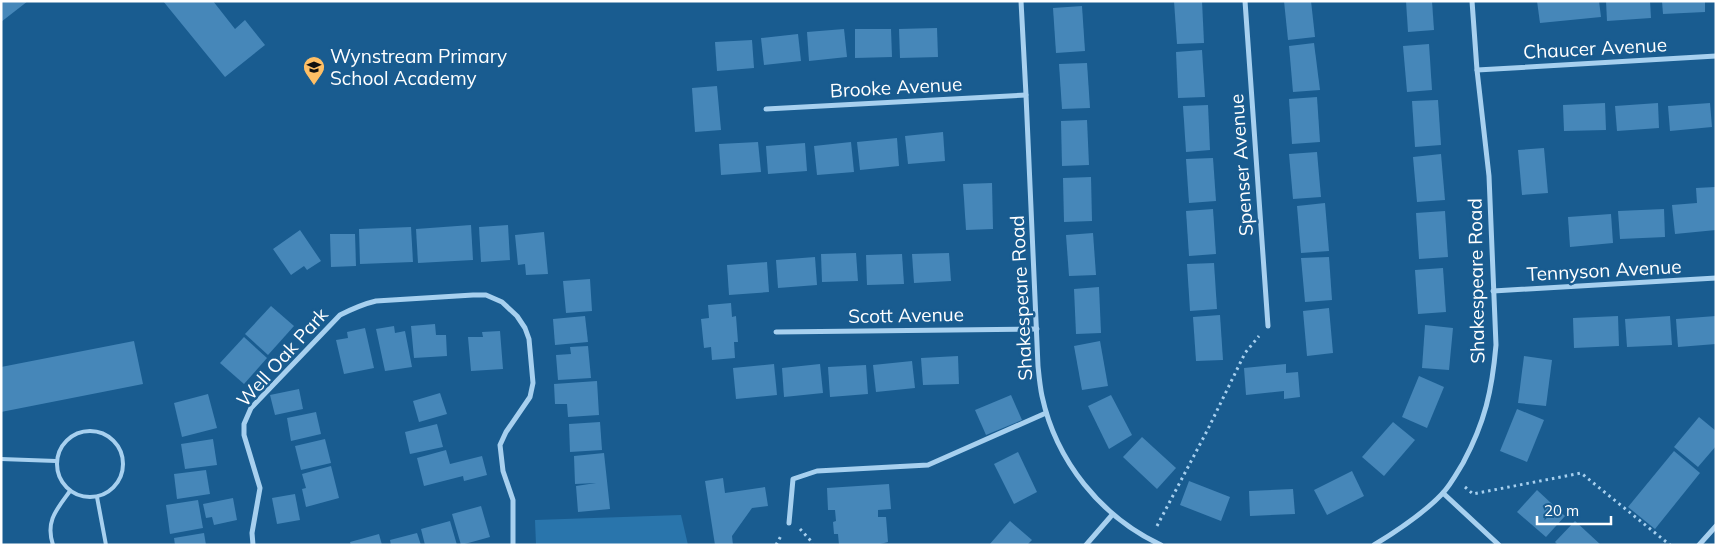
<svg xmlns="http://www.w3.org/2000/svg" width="1717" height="546" viewBox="0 0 1717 546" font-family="Mulish,sans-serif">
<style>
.green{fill:#2975ac}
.building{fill:#4687b9}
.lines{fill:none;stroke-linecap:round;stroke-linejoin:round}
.path{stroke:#a7d0ef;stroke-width:3;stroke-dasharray:2.5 4;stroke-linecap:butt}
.lane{stroke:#a7d0ef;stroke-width:4}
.street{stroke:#a7d0ef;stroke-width:5}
.labels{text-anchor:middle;stroke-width:5;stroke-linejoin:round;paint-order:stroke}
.street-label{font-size:19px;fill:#fff;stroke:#195c90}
.poi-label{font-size:19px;fill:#fff;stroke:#195c90;text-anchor:start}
</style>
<rect width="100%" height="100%" fill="#195c90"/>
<polygon class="green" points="681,515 688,545 536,545 535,520"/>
<g class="building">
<polygon points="1,1 28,1 1,22"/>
<polygon points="163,1 213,1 235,29 245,20 265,45 225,77"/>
<polygon points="1174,1 1202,1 1204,43 1177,44"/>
<polygon points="1284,1 1311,1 1315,37 1288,40"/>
<polygon points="1406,1 1432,1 1434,30 1408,32"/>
<polygon points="1537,1 1599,1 1601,17 1540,23"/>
<polygon points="1606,1 1650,1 1651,18 1607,21"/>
<polygon points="1662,1 1705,1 1705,12 1663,14"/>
<polygon points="1082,6 1085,51 1056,53 1053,8"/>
<polygon points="937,28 938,57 900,58 899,29"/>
<polygon points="844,29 847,57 809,61 807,32"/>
<polygon points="855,29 891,29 892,57 855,58"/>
<polygon points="798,34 801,61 764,65 761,38"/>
<polygon points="752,40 754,68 717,71 715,42"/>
<polygon points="1314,43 1320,90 1293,92 1289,46"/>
<polygon points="1429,44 1432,90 1407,92 1403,46"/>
<polygon points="1202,50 1205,97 1178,98 1176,52"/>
<polygon points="1087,63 1090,108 1062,109 1059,64"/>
<polygon points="717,86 721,130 695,132 692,88"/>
<polygon points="1317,97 1320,142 1292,144 1289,99"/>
<polygon points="1438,100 1441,145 1415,147 1412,101"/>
<polygon points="1605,103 1606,130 1564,131 1563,105"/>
<polygon points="1658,103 1659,128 1617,131 1615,106"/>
<polygon points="1710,103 1712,127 1670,131 1668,106"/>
<polygon points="1208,105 1210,150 1186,152 1183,106"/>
<polygon points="1087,120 1089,165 1062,166 1061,121"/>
<polygon points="943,132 945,161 908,164 905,136"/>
<polygon points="897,138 899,166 860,170 857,142"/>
<polygon points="758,142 761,172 721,175 719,144"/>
<polygon points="851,142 854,172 817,175 814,146"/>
<polygon points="805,143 807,171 768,174 766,146"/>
<polygon points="1544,148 1548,193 1522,195 1518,150"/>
<polygon points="1317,152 1321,197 1293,199 1289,154"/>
<polygon points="1441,154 1445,200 1417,202 1413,157"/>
<polygon points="1213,158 1216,201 1189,203 1186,159"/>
<polygon points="1091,177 1092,221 1064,222 1063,178"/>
<polygon points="992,183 993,229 966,230 963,184"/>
<polygon points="1715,187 1716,230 1675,234 1672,205 1697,203 1696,188"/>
<polygon points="1325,203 1329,251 1301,253 1297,206"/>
<polygon points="1213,209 1216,254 1189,256 1186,211"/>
<polygon points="1664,209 1665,237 1620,239 1618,211"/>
<polygon points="1445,211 1448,257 1419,259 1416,213"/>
<polygon points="1611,214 1613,243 1570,247 1568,217"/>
<polygon points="471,225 473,260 418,263 416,229"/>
<polygon points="508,225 510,260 481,262 479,227"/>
<polygon points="411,227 413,262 360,264 359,229"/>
<polygon points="300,230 321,261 307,270 304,266 291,275 273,249"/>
<polygon points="544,232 548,274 526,275 525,264 518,265 515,235"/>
<polygon points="1093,233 1096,275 1069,276 1066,235"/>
<polygon points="330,234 355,234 356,266 331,267"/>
<polygon points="856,253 858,281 822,282 821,254"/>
<polygon points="949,253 951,281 914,283 912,254"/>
<polygon points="902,254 904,284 867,285 866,255"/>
<polygon points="815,257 817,285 778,288 776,260"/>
<polygon points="1329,257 1332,300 1305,302 1301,258"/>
<polygon points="767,262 769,292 729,295 727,265"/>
<polygon points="1214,263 1217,309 1190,311 1187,264"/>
<polygon points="1443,268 1446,312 1418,314 1415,270"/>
<polygon points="590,279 592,311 566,313 563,281"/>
<polygon points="1099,287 1101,333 1076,334 1074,289"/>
<polygon points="731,303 732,317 736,316 738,342 734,342 735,358 712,360 711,347 704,348 701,319 709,318 708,305"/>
<polygon points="271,306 294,326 268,355 245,334"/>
<polygon points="1329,308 1333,353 1307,356 1303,311"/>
<polygon points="1220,315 1223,360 1196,361 1193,317"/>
<polygon points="585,316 588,342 555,345 553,319"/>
<polygon points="1618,316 1619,346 1574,348 1573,318"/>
<polygon points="1670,316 1672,345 1627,347 1625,319"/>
<polygon points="1716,316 1716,344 1678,347 1676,319"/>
<polygon points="435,324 436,335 446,335 447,356 414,358 411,326"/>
<polygon points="1425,325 1453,328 1449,370 1422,368"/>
<polygon points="394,326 395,333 405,331 412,367 385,371 376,329"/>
<polygon points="365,328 374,368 344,374 336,340 348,338 347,332"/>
<polygon points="500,331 503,369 471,371 468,337 483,337 482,332"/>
<polygon points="244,337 267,358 244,384 220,363"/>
<polygon points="134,341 143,384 1,412 1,367"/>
<polygon points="1100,341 1108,386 1082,390 1074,346"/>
<polygon points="588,346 591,378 558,380 556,355 571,354 570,347"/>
<polygon points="958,356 959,384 923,385 921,358"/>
<polygon points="1524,356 1552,360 1546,406 1518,403"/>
<polygon points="912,361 915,388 876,392 873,365"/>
<polygon points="774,364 777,395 736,399 733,368"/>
<polygon points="820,364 823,393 784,397 782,368"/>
<polygon points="1286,364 1286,373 1298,372 1300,397 1284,399 1284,391 1246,395 1244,368"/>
<polygon points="866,365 868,394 830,397 828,367"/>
<polygon points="1419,376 1444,387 1427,428 1402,417"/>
<polygon points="597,381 599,415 568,417 567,404 555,404 554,384"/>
<polygon points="299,389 303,409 275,415 270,395"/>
<polygon points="440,393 447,414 419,422 413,401"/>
<polygon points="208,394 217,428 182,437 174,403"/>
<polygon points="1011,395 1022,420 986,435 975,410"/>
<polygon points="1111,395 1132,435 1109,449 1088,406"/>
<polygon points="1517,409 1544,420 1527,462 1500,451"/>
<polygon points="316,412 321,434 291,441 287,418"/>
<polygon points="1699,417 1716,431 1716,446 1698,467 1674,447"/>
<polygon points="600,422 602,450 570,452 569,424"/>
<polygon points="1393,422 1415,440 1384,476 1362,457"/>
<polygon points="437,424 443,447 410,454 405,432"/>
<polygon points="1142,437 1176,468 1157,489 1123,457"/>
<polygon points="213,439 217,465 185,469 181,444"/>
<polygon points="325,439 331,463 301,470 295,446"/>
<polygon points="446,450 450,464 482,456 487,475 464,481 463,476 424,486 417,458"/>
<polygon points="1674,451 1700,473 1655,529 1628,507"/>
<polygon points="1018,452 1037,492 1014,504 994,464"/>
<polygon points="604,453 610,509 578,512 576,486 596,483 575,484 574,456"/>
<polygon points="331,466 339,498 306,507 302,489 306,488 302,474"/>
<polygon points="206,470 210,494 177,499 174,474"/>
<polygon points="1352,471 1364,496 1327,515 1314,490"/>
<polygon points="723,478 725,493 765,487 768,506 752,508 732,536 733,545 715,545 705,481"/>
<polygon points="1189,481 1230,497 1221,521 1180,505"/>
<polygon points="889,484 891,509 878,510 878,517 886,517 888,542 876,545 839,545 838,534 834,534 833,522 836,521 835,510 828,510 827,488"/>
<polygon points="1293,489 1295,514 1250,516 1249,491"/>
<polygon points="1537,490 1565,516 1546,537 1517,512"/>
<polygon points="295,494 300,520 277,524 272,498"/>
<polygon points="233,498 237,520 214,525 212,517 206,518 203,504"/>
<polygon points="198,500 203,528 170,534 166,505"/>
<polygon points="481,506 490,537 461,545 452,514"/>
<polygon points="450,521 457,545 425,545 421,529"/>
<polygon points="1010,521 1032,540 1027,545 989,545"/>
<polygon points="1575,521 1601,545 1558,545 1555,542"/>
<polygon points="204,533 206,545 175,545 174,538"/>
<polygon points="417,533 421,545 391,545 390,540"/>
<polygon points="379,534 382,545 351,545 350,542"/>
</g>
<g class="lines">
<g class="path">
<polyline points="1465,487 1473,494 1581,473 1670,545"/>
<polyline points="1157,526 1208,429 1245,353 1259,336"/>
<polyline points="800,529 811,541 812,545"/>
<polyline points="776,545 782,534"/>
</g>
<g class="lane">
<circle cx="90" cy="464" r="33"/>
<polyline points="1,459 56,461"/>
<polyline points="97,497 106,545"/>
<path d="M53,545C45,521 57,509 70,491"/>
</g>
<g class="street">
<path d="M1021,1L1026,95L1038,366C1039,376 1040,387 1042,396C1056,461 1101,517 1161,545"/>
<polyline points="1245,1 1268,326"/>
<polyline points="1477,70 1716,56"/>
<polyline points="766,109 1026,95"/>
<polyline points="1493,291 1716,278"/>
<polyline points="776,332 1037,329"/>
<polyline points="1443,493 1499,545"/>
<polyline points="789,523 793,479 817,471 928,465 1046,413"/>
<path d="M253,545L252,533L260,488L244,435V424L251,408L340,315C352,309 363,304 376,301L473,295H486L502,302L517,316L525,328L529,339L533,383L530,397L506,432L500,445L503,471L513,500V545"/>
<polyline points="1086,545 1112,515"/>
<path d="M1374,545C1397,531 1423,514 1442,494C1450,486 1457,473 1463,463C1485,422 1492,391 1496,345L1489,176L1477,70L1472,1"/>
<polyline points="1699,545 1716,526"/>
</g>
</g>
<defs>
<g id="school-pin" transform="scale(1.125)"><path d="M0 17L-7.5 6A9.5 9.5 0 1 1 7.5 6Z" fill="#ffbf65" stroke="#195c90"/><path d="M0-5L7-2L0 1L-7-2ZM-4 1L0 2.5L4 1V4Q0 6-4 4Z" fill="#111"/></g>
</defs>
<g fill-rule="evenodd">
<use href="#school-pin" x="314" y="67"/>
</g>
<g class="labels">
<g class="street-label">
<text transform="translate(1595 48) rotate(-3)" y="7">Chaucer Avenue</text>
<text transform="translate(896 87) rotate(-3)" y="7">Brooke Avenue</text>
<text transform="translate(1241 165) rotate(-94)" y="7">Spenser Avenue</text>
<text transform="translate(1604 270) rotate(-3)" y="7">Tennyson Avenue</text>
<text transform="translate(1476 281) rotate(-91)" y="7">Shakespeare Road</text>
<text transform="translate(1021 298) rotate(-93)" y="7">Shakespeare Road</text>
<text transform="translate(906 315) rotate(-1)" y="7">Scott Avenue</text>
<text transform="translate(282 357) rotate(-48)" y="7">Well Oak Park</text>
</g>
<g class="poi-label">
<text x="330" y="63">Wynstream Primary<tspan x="330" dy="22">School Academy</tspan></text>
</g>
</g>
<rect width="1717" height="546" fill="none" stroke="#ffffff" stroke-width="5"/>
<path d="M1537 516v8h74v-8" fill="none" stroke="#ffffff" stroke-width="2.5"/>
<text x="1544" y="516" font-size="15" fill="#ffffff" stroke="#195c90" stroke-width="4" paint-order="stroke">20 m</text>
</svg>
